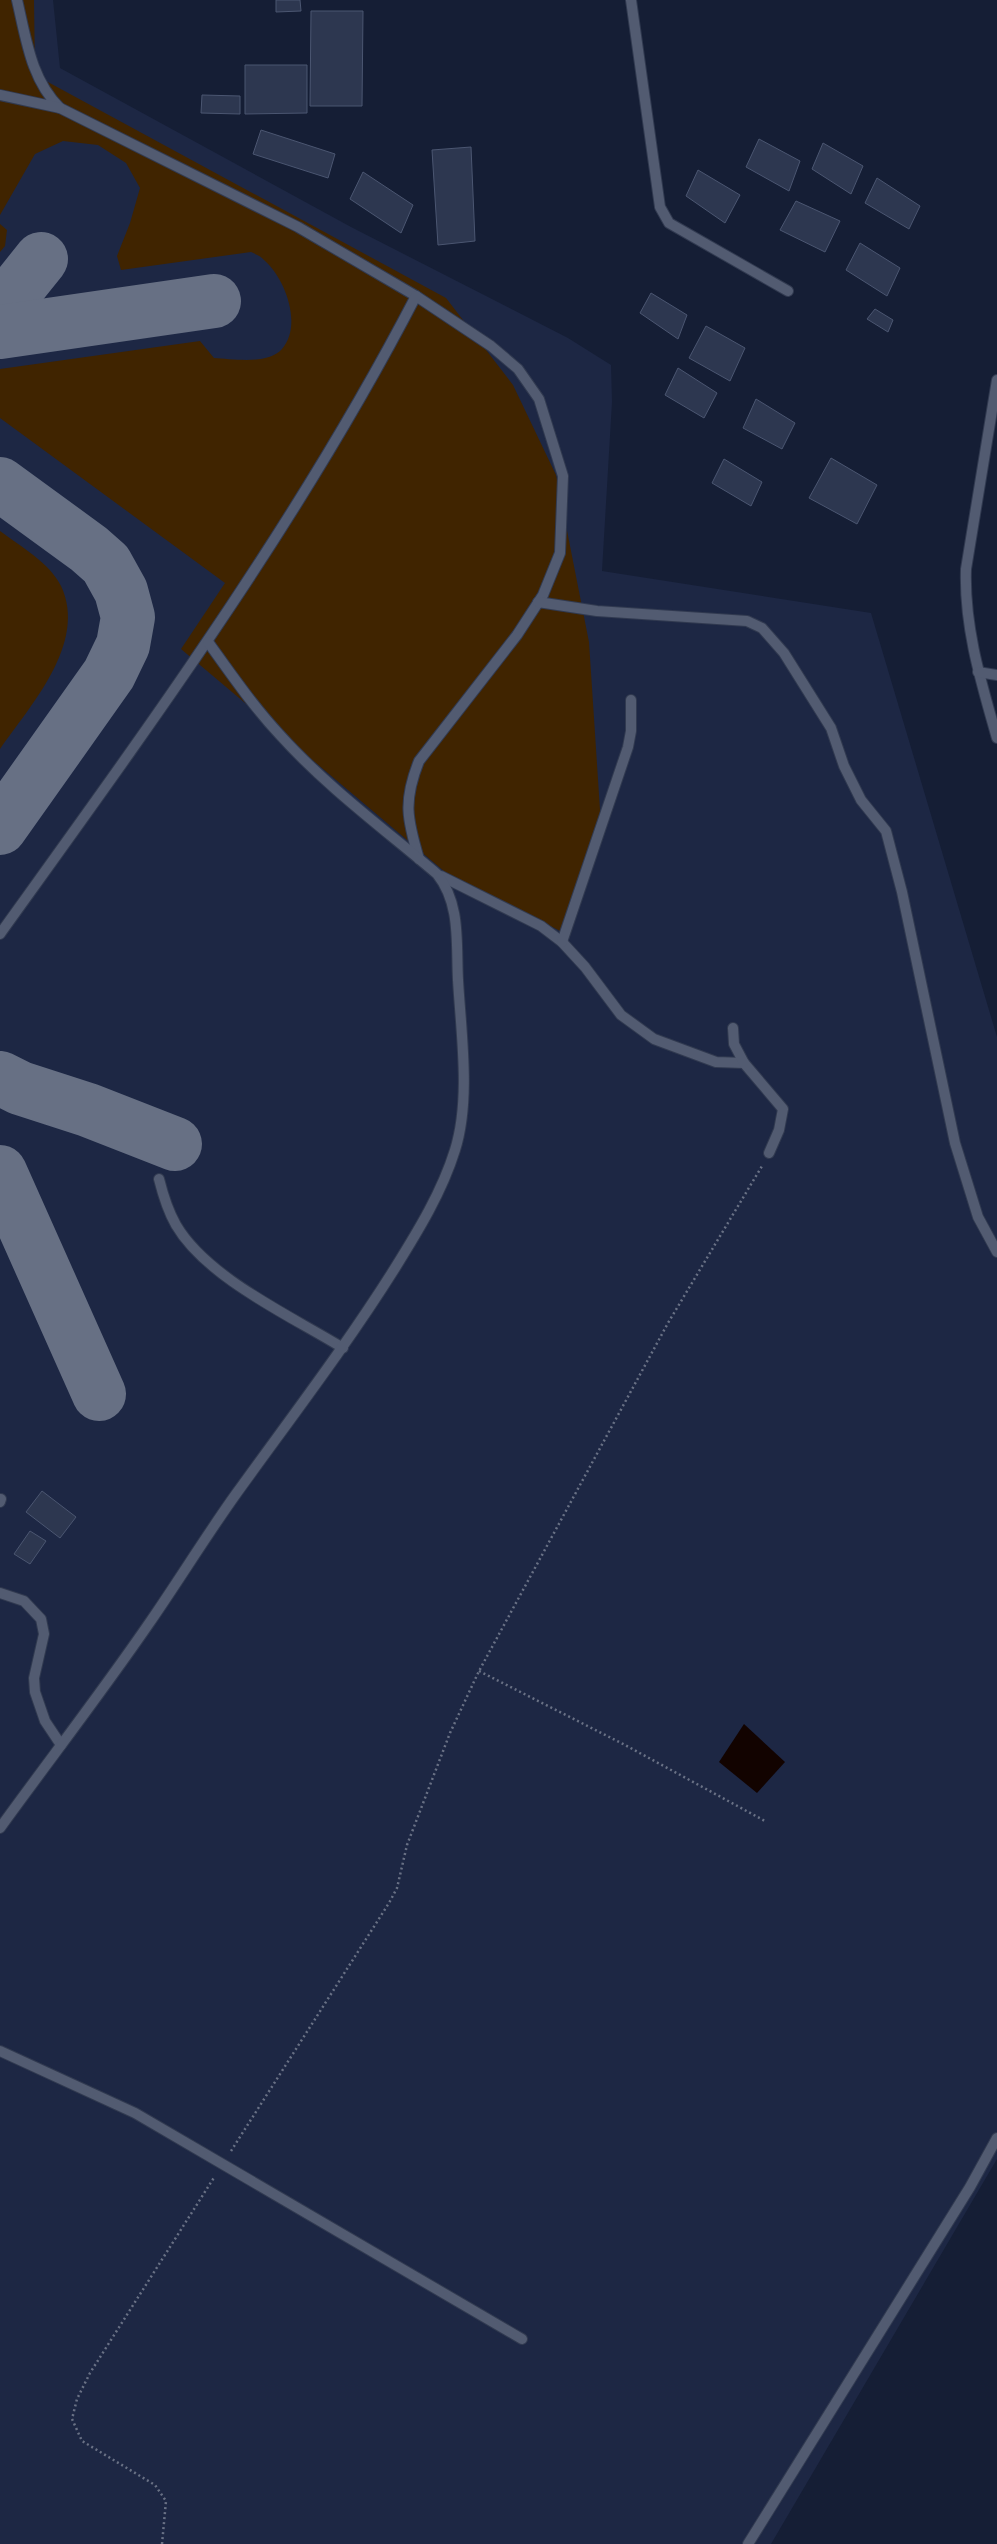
<svg xmlns="http://www.w3.org/2000/svg" width="997" height="2544" viewBox="0 0 997 2544" font-family="Manrope,sans-serif">
<style>
.built{fill:#1d2744}
.green{fill:#402400}
.water{fill:#120300}
.lines{fill:none;stroke-linecap:round;stroke-linejoin:round}
.taxiway{stroke:#677084;stroke-width:54}
.building{fill:#2d3750;stroke:#4b5671}
.minor-casing{stroke:#313a50;stroke-width:12}
.path{stroke:#697185;stroke-width:2.5;stroke-dasharray:2 3;stroke-linecap:butt}
.minor{stroke:#525b71;stroke-width:10}
</style>
<rect width="100%" height="100%" fill="#151e35"/>
<polygon class="built" points="0,0 53,0 60,68 351,227 568,338 611,365 612,402 602,571 871,613 997,1037 997,2159 771,2544 0,2544"/>
<g class="green">
<path d="M0,0H34L35,75L446,298L513,385L556,475L589,642L601,825L564,933L445,872L181,649L225,583L0,418V369L200,341L214,358C233,359 268,365 282,349C303,325 285,278 264,260C261,256 255,254 251,252L121,270L117,256L130,223L140,188L126,163L98,145L63,141L35,154L0,215Z"/>
<polygon points="0,224 7,230 5,246 0,252"/>
<path d="M0,531C20,546 50,563 61,586C88,643 30,706 0,749Z"/>
</g>
<polygon class="water" points="744,1724 785,1762 757,1793 719,1762"/>
<g class="lines">
<g class="taxiway">
<polyline points="0,310 41,259"/>
<polyline points="0,332 214,301"/>
<polyline points="0,484 89,549 106,564 121,591 128,617 123,645 109,674 0,828"/>
<polyline points="0,1078 20,1088 88,1110 175,1144"/>
<polyline points="0,1172 99,1394"/>
</g>
</g>
<g class="building">
<polygon points="276,0 300,0 301,11 276,12"/>
<polygon points="311,11 363,11 362,106 310,106"/>
<polygon points="245,65 307,65 307,113 245,114"/>
<polygon points="202,95 240,96 240,114 201,113"/>
<polygon points="261,130 335,154 328,178 253,154"/>
<polygon points="759,139 800,161 789,191 746,167"/>
<polygon points="823,143 863,166 851,194 812,169"/>
<polygon points="471,147 475,241 438,245 432,150"/>
<polygon points="698,170 740,195 725,223 686,196"/>
<polygon points="363,172 413,205 401,233 350,199"/>
<polygon points="877,178 920,206 909,229 865,203"/>
<polygon points="796,201 840,221 825,252 780,230"/>
<polygon points="860,243 900,268 887,296 846,270"/>
<polygon points="651,293 687,315 678,339 640,313"/>
<polygon points="875,309 893,320 888,332 867,319"/>
<polygon points="706,326 745,348 730,381 689,358"/>
<polygon points="678,368 717,393 704,418 665,395"/>
<polygon points="756,399 795,423 782,449 743,428"/>
<polygon points="831,458 877,485 857,524 809,498"/>
<polygon points="724,459 762,482 751,506 712,483"/>
<polygon points="42,1491 76,1517 60,1538 26,1512"/>
<polygon points="30,1531 46,1541 30,1564 14,1554"/>
</g>
<g class="lines">
<g class="minor-casing">
<g id="minor">
<path d="M17,0C26,38 31,80 60,108L298,227L416,296L491,346L518,369L539,399L563,476L560,553L543,595L517,635L419,761C403,801 407,819 419,859"/>
<polyline points="631,0 660,207 669,223 788,291"/>
<polyline points="0,95 60,108"/>
<path d="M997,380L966,569C964,627 981,682 997,738"/>
<polyline points="538,602 597,611 747,621 762,628 784,653 831,728 844,766 861,800 886,831 902,892 955,1143 978,1217 997,1252"/>
<polyline points="978,672 997,675"/>
<polyline points="441,876 541,926 562,942 585,967 621,1015 654,1039 716,1062 744,1063"/>
<path d="M0,934C148,728 299,522 416,296"/>
<polyline points="562,942 628,747 631,731 631,700"/>
<polyline points="733,1028 734,1044 744,1063 783,1109 779,1130 769,1153"/>
<path d="M159,1179C163,1195 168,1211 176,1225C207,1278 291,1316 343,1348"/>
<polyline points="0,1502 1,1499"/>
<polyline points="0,1593 24,1601 41,1619 44,1634 34,1678 35,1692 45,1721 61,1745"/>
<path d="M0,1828C50,1759 102,1692 150,1622C179,1580 206,1536 236,1494C290,1419 346,1346 395,1268C418,1231 442,1192 455,1150C471,1099 461,1033 458,980C456,943 461,904 437,874C384,829 327,787 280,735C253,706 231,674 208,642"/>
<polyline points="0,2051 135,2113 522,2339"/>
<polyline points="748,2544 970,2187 997,2138"/>
</g>
</g>
<g class="path">
<polyline points="479,1671 625,1745 765,1821"/>
<polyline points="231,2151 389,1903 397,1888 407,1845 450,1733 479,1671 668,1323 762,1166"/>
<polyline points="162,2544 166,2501 155,2485 82,2441 72,2419 77,2399 90,2373 215,2176"/>
</g>
<use href="#minor" class="minor"/>
</g>
</svg>
